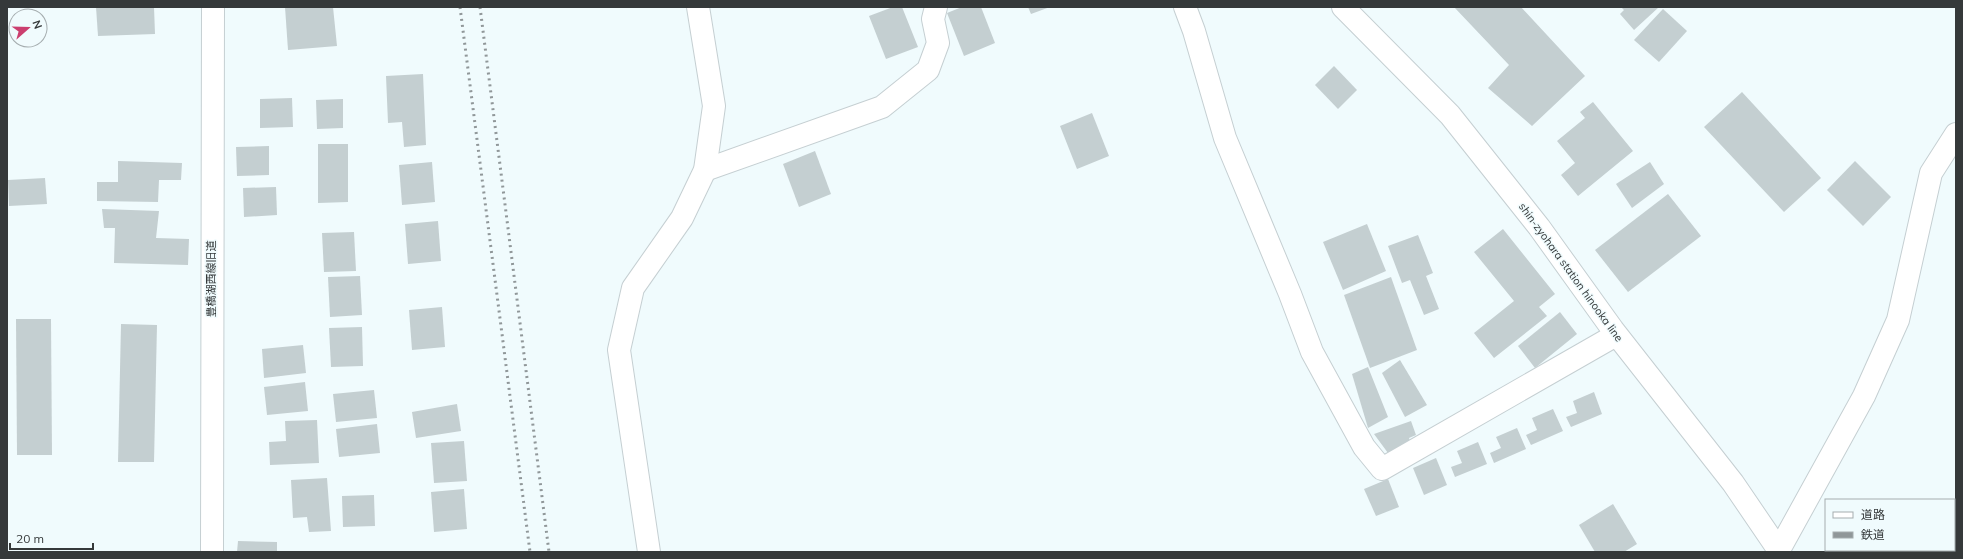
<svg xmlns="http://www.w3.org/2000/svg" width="1963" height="559" viewBox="0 0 1963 559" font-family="Mulish,'Noto Sans JP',sans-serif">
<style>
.building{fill:#c4cfd1}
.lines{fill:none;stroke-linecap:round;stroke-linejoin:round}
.street-casing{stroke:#c5cfd2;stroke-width:24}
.secondary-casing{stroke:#c5cfd2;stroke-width:24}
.street{stroke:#fff;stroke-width:22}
.secondary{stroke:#fff;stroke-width:22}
.rail{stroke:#909799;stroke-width:3;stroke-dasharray:2 4;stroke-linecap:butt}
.labels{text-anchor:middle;stroke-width:3;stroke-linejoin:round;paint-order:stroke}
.street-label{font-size:11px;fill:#35393a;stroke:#f0fbfd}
</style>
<rect width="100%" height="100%" fill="#f0fbfd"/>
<g class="building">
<polygon points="96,7 154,7 155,34 98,36"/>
<polygon points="285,7 333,7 337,46 288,50"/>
<polygon points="893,7 902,7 918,47 886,59 869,16"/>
<polygon points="962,7 981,7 995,43 964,56 947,13"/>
<polygon points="1028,7 1050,7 1031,14"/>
<polygon points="1454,7 1521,7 1585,76 1532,126 1488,88 1509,65"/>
<polygon points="1621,7 1659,7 1634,30 1620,14 1624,10"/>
<polygon points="1663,9 1687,31 1659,62 1634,40"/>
<polygon points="1334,66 1357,90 1338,109 1315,85"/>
<polygon points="423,74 426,145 404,147 402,122 388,123 386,76"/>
<polygon points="1742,92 1821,178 1784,212 1704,127"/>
<polygon points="292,98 293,127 260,128 260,99"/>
<polygon points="343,99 343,128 317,129 316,100"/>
<polygon points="1593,102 1633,151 1578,196 1561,175 1575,163 1557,141 1585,118 1580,112"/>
<polygon points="1092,113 1109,156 1077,169 1060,126"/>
<polygon points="318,144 348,144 348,202 318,203"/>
<polygon points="269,146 269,175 237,176 236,147"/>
<polygon points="815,151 831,194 799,207 783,164"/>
<polygon points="118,161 182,163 181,180 159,180 158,202 97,201 97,182 118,182"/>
<polygon points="1855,161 1891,197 1863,226 1827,190"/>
<polygon points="432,162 435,202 402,205 399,165"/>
<polygon points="1650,162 1664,184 1632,208 1616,184"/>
<polygon points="45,178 47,204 9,206 8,180"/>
<polygon points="276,187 277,215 244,217 243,188"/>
<polygon points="1668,194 1701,236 1628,292 1595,250"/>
<polygon points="102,209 159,211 156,238 189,239 188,265 114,263 115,228 104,228"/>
<polygon points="438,221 441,261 408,264 405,224"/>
<polygon points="1367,224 1386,271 1343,290 1323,242"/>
<polygon points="1503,229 1555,294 1539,307 1547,316 1494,358 1474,333 1514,301 1474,252"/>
<polygon points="354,232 356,271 324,272 322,233"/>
<polygon points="1418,235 1433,273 1426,276 1439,309 1424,315 1410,280 1402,283 1388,246"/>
<polygon points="360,276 362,315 330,317 328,277"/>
<polygon points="1391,277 1417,350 1370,368 1344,295"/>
<polygon points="442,307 445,347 412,350 409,310"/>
<polygon points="1560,312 1577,334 1535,368 1518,346"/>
<polygon points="16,319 51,319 52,455 17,455"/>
<polygon points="121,324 157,325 154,462 118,462"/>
<polygon points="362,327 363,366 331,367 329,328"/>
<polygon points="303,345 306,373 264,378 262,349"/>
<polygon points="1400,360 1427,405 1405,417 1382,373"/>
<polygon points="1368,367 1388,417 1368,428 1352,374"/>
<polygon points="305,382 308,411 267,415 264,387"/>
<polygon points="374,390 377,418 336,422 333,394"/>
<polygon points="1594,392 1602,414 1571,427 1566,417 1577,413 1573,401"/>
<polygon points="457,404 461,431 416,438 412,412"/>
<polygon points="1553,409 1563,431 1531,445 1526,435 1537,430 1532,418"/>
<polygon points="317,420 319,463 270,465 269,442 286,441 285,421"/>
<polygon points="1411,421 1416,435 1409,438 1411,444 1388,453 1374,434"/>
<polygon points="377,424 380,453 339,457 336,429"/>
<polygon points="1517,428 1526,449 1494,463 1490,453 1501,448 1496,437"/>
<polygon points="464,441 467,481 434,483 431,443"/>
<polygon points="1478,442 1487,464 1455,477 1451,467 1462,463 1457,451"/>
<polygon points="1436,458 1447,485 1424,495 1413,468"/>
<polygon points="327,478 331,531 309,532 307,517 293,518 291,480"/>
<polygon points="1388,479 1399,507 1376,516 1364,489"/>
<polygon points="464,489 467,529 434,532 431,492"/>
<polygon points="374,495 375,526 343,527 342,496"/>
<polygon points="1613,504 1637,544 1624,552 1595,552 1579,525"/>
<polygon points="238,541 277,542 277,552 237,552"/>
<polygon points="1954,546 1956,552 1940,552 1943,550 1954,550"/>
<polygon points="1864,550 1895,550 1891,552 1865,552"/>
<polygon points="1916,550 1928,550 1929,552 1912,552"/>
</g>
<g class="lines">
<g class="street-casing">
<g id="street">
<polyline points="1185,7 1194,31 1225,138 1290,294 1312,352 1364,447 1382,469 1616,335"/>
<polyline points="705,170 882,107 928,70 938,43 933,19 936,7"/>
<polyline points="1779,550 1864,396 1898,320 1931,173 1956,134"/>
<polyline points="212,552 213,7"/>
<polyline points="649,552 619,350 633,288 682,218 705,170 714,106 698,7"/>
</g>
</g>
<g class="secondary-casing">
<polyline id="secondary" points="1343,7 1450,115 1539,227 1613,330 1733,483 1780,552"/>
</g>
<use href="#street" class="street"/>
<use href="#secondary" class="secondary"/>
<g class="rail">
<polyline points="460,7 530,552"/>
<polyline points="480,7 549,552"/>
</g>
</g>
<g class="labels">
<g class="street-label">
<text transform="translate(1571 272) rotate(54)" y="4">shin-zyohara station hinooka line</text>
<text transform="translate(211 279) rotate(-90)" y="4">豊橋湖西線旧道</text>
</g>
</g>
<rect width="1963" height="559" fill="none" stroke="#35393a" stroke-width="16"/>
<rect x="1825" y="499" width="130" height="52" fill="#f0fbfd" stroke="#a5adaf"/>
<rect x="1833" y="512" width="20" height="6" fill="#ffffff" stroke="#a5adaf"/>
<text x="1861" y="519" font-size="12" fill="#35393a">道路</text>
<rect x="1833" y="532" width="20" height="6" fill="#909799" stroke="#a5adaf"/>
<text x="1861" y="539" font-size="12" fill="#35393a">鉄道</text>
<g transform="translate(28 28) rotate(70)"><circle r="19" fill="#f0fbfd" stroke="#a5adaf"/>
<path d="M0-3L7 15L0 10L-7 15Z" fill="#cb3f6f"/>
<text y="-6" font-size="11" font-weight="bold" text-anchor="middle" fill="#35393a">N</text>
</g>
<path d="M10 543v6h83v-6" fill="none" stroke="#35393a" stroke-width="2"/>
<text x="16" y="543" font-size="12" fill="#35393a" stroke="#f0fbfd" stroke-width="3" paint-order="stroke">20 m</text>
</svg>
